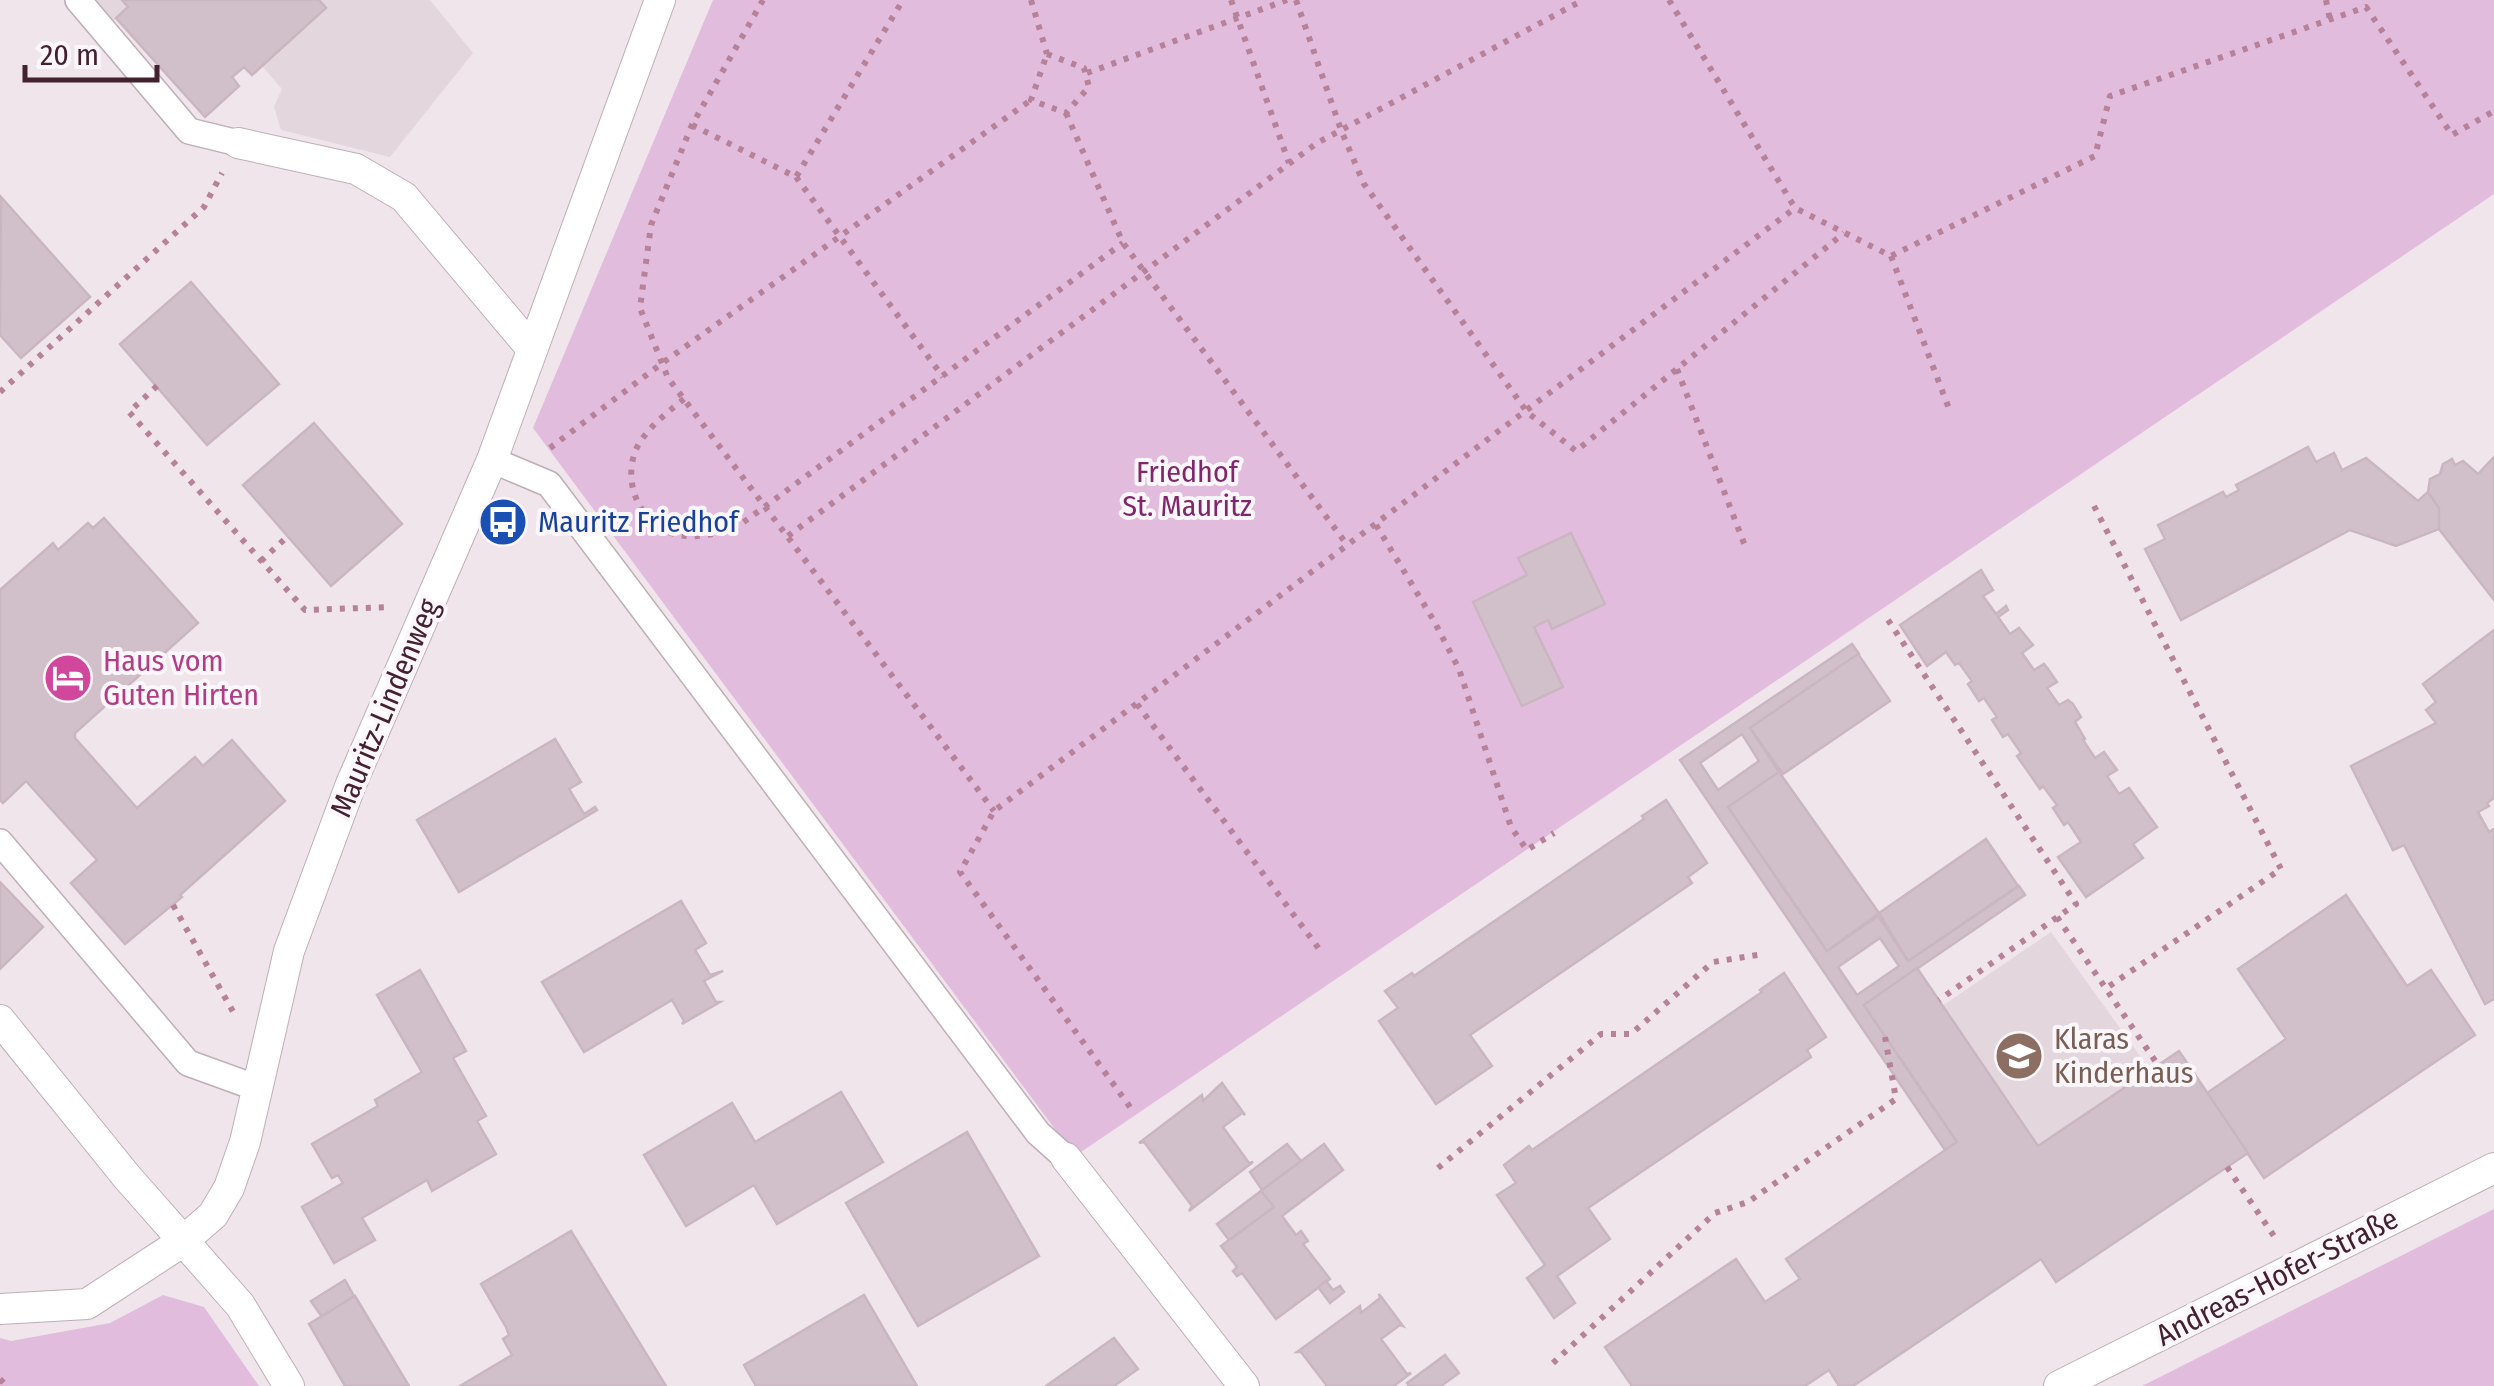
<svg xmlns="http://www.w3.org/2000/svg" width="2494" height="1386" viewBox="0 0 2494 1386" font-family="'Fira Sans Condensed',sans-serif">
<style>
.built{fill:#e4d6dd}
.green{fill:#e2bcdd}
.building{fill:#d1c0ca;stroke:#cab6c1;stroke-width:2.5;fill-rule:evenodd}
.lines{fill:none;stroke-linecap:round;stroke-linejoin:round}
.lane-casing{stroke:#bfaeb6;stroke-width:28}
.street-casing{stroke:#bfaeb6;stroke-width:32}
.path{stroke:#b6829a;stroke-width:6;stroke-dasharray:5 8;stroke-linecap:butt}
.lane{stroke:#fff;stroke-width:25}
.street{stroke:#fff;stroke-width:30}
.labels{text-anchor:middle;stroke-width:8;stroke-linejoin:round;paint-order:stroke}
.park-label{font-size:30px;fill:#80266a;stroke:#fbf6f9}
.transit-label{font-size:30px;fill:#164399;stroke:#fbf6f9;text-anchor:start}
.hotel-label{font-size:30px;fill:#b23c85;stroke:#fbf6f9;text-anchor:start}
.street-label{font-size:30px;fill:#44212f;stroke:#fbf6f9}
.education-label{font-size:30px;fill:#785e54;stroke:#fbf6f9;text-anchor:start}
</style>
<rect width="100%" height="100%" fill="#efe5eb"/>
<g class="built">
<polygon points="90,0 430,0 473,53 390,157 281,130 274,107 282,89 262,66 252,75 244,67 232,77 239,86 205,117 116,19 110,23"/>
<polygon points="2051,932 2150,1070 1985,1182 1889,1042"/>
</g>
<g class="green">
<polygon points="713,0 2494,0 2494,194 1075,1156 533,428"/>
<polygon points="2494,1209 2494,1386 2142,1386"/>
<polygon points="163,1295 204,1307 259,1386 0,1386 0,1338 11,1341 110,1323"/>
</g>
<g class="building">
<polygon points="122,0 319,0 326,8 252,75 244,67 232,77 239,86 205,117 116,18 128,7"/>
<polygon points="1,197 90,297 21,358 0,335"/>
<polygon points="191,282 279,384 207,445 120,344"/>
<polygon points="314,423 402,524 331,586 243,485"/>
<polygon points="2308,447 2316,462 2334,453 2342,470 2366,458 2418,501 2428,492 2439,508 2439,529 2396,546 2350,530 2181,620 2145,549 2165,539 2158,525 2223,492 2226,497 2239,490 2236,485"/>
<polygon points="2494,457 2494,600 2439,529 2439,508 2428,492 2430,479 2440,474 2443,464 2452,459 2455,465 2463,461 2478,474"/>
<polygon points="104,518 198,623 75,733 75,738 137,808 195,757 203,766 232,740 285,801 180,895 182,897 125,944 71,883 97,860 26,781 3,803 0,800 0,590 53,543 58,550 88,523 93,528"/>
<polygon points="1571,533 1605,604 1552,629 1548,620 1534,627 1563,687 1522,706 1473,602 1527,575 1518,558"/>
<polygon points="1981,570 1993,590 1983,596 1996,614 2006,606 2008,610 1998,617 2010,634 2019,628 2033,645 2022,653 2034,670 2044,664 2048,669 2057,682 2047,688 2059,705 2068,700 2073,704 2081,717 2075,722 2085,739 2083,740 2095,758 2104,752 2117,770 2107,776 2119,794 2129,788 2157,827 2133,844 2143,858 2086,897 2058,857 2081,842 2068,822 2064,825 2053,808 2057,805 2043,786 2040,789 2017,756 2021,753 2008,734 2003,737 1992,720 1997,717 1984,698 1979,701 1968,684 1972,681 1959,663 1955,665 1946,652 1927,666 1900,625"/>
<polygon points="2494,630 2494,798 2487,803 2489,806 2478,812 2489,832 2494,829 2494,999 2485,1004 2404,845 2393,850 2351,766 2436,723 2426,710 2436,702 2423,684"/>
<path d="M1852,644L1859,654L1750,728L1779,772L1728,807L1827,951L1878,916L1908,961L2019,886L2025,895L1864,1005L1957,1142L1945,1150L1680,760ZM1742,734L1759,761L1718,790L1700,763ZM1880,938L1899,966L1857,995L1838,967Z"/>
<polygon points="1858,654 1890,701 1783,774 1750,728"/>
<polygon points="555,739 581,782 569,789 584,814 595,807 597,810 459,892 417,820"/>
<polygon points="1779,772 1879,913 1827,951 1728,807"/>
<polygon points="1666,800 1707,863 1688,877 1692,883 1470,1035 1492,1066 1436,1104 1379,1021 1398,1008 1385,991 1412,973 1414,976 1644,819 1642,816"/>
<polygon points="1986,839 2018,886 1908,961 1879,913"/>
<polygon points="0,882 43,927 0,969"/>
<polygon points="2346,895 2407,986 2431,970 2475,1035 2264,1178 2207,1093 2286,1039 2238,969"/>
<polygon points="681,901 706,943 695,950 710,975 723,971 704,981 716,1002 720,1002 682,1024 684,1021 672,1000 584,1052 542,982"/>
<polygon points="1917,968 2038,1146 2179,1051 2248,1153 2056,1282 2041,1259 1853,1386 1839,1386 1829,1370 1805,1386 1632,1386 1605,1347 1736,1259 1765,1302 1800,1279 1786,1259 1957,1142 1864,1005"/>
<polygon points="420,970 466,1051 453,1058 486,1116 477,1121 496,1154 432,1191 427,1180 362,1218 375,1240 334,1263 302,1207 343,1183 338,1175 332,1178 312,1144 378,1106 375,1100 422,1072 377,995"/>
<polygon points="1784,973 1826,1037 1807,1050 1811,1057 1588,1208 1610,1239 1557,1276 1575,1303 1554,1318 1527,1278 1545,1265 1497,1195 1516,1183 1504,1165 1529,1146 1532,1150 1762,992 1760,990"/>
<polygon points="1222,1083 1245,1115 1242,1113 1223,1127 1249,1163 1253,1162 1189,1211 1192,1206 1144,1142 1139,1143 1202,1095 1203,1101"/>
<polygon points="841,1092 883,1162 777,1224 754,1185 686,1226 644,1155 732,1103 755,1142"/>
<polygon points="967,1132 1039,1256 918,1326 846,1203"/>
<polygon points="1287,1144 1301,1161 1262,1190 1250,1172"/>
<polygon points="1324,1144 1343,1170 1282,1216 1296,1235 1301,1231 1308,1241 1303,1244 1330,1279 1276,1319 1242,1273 1237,1276 1233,1271 1237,1267 1221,1246 1274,1207 1261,1191"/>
<polygon points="1261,1191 1274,1207 1229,1240 1217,1224"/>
<polygon points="571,1231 666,1386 460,1386 512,1355 503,1339 509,1335 506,1327 481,1284"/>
<polygon points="345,1280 354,1296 322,1317 311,1301"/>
<polygon points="1326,1281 1333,1290 1340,1286 1344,1292 1330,1303 1318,1287"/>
<polygon points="1379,1294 1403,1326 1400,1325 1381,1339 1407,1374 1411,1373 1394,1386 1327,1386 1301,1352 1297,1352 1360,1306 1361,1313 1380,1298"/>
<polygon points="864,1295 917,1386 756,1386 744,1365"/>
<polygon points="355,1296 409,1386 345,1386 309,1324"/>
<polygon points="1114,1338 1138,1369 1114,1386 1046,1386"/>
<polygon points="1445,1355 1459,1373 1441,1386 1409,1386 1407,1383"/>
</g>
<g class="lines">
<g class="lane-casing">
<g id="lane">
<polyline points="78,0 189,131 238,143"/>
<polyline points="492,460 549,484 1038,1133 1066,1158"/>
<polyline points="0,842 188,1063 257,1088"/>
</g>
</g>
<g class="street-casing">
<g id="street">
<polyline points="238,143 356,169 404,197 532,349"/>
<polyline points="0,1020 127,1177 240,1305 289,1386"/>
<polyline points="1066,1158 1244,1386"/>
<polyline points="0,1309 87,1304 182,1242 213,1215 229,1188 245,1142 289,951 351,784 492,460 660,0"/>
<polyline points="2059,1386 2494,1168"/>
</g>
</g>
<g class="path">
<polyline points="763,0 692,125 651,225 640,308 668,378 994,811"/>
<polyline points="1031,0 1047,54"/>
<polyline points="1231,0 1289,163"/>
<polyline points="1296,0 1341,130 1364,184 1527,412 1576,451 1844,233"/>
<polyline points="1669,0 1795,208 1891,256 2095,156 2110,96 2366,7 2452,135 2494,111"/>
<polyline points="2326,0 2330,20"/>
<polygon points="1047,54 1084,68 1089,87 1066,113 1031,100"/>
<polyline points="1087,73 1287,0"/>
<polyline points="1066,113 1123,243 1348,546"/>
<polyline points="692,125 796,177 903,0"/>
<polyline points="796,177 943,377"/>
<polyline points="1891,256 1951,414"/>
<polyline points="1677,369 1745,546"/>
<polyline points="157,386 129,412 305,610 391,607"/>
<polyline points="0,392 204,207 222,173"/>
<path d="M684,399C669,411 651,425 640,442C620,474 636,521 671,533C691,540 713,534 733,530L1123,243"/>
<polyline points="550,448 661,364 1031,100"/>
<polyline points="2094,506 2281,869 2105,989"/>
<polyline points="1376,525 1434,621 1459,669 1511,827 1527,850 1554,833"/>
<polyline points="788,536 1317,143 1583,0"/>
<polyline points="261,561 288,536"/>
<polyline points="1888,620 2076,904 1939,1000"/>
<polyline points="1137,704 1322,953"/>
<polyline points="173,905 236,1017"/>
<polyline points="2057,917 2158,1065"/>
<polyline points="1130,1107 960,872 994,811 1795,208"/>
<polyline points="2227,1167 2274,1236"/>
<polyline points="1438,1168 1601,1034 1631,1034 1713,962 1764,954"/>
<polyline points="1553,1363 1715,1213 1748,1202 1896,1099 1885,1037"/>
<polyline points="0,1379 7,1386"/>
</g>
<use href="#lane" class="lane"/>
<use href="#street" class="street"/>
</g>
<defs>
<g id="bus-disc" transform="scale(2.5)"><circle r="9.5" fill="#1a4fb4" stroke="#fbf6f9"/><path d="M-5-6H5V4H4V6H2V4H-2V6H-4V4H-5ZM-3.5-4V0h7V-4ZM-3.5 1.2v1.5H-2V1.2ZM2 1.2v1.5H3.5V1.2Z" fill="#fff"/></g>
<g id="hotel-disc" transform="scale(2.5)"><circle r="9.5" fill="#d1479c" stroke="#fbf6f9"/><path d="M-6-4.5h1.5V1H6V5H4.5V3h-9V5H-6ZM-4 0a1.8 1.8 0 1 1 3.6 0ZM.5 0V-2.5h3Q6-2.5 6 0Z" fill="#fff"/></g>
<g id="school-disc" transform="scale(2.5)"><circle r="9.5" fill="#8d6e63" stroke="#fbf6f9"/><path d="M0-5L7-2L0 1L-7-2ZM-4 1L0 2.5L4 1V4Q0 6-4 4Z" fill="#fff"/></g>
</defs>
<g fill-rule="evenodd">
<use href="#bus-disc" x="503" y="522"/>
<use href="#hotel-disc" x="68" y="678"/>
<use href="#school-disc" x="2019" y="1056"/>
</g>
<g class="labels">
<g class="park-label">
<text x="1187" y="482">Friedhof<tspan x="1187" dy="34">St. Mauritz</tspan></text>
</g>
<g class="transit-label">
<text x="538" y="532">Mauritz Friedhof</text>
</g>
<g class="hotel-label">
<text x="103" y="671">Haus vom<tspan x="103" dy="34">Guten Hirten</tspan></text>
</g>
<g class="street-label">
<text transform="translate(385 708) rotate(-67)" y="10">Mauritz-Lindenweg</text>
<text transform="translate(2277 1277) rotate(-27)" y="10">Andreas-Hofer-Straße</text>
</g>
<g class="education-label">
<text x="2054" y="1049">Klaras<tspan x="2054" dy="34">Kinderhaus</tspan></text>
</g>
</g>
<path d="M25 65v15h132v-15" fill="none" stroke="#44212f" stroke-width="5"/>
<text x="40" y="65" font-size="30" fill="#44212f" stroke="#fbf6f9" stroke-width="8" paint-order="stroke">20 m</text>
</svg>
